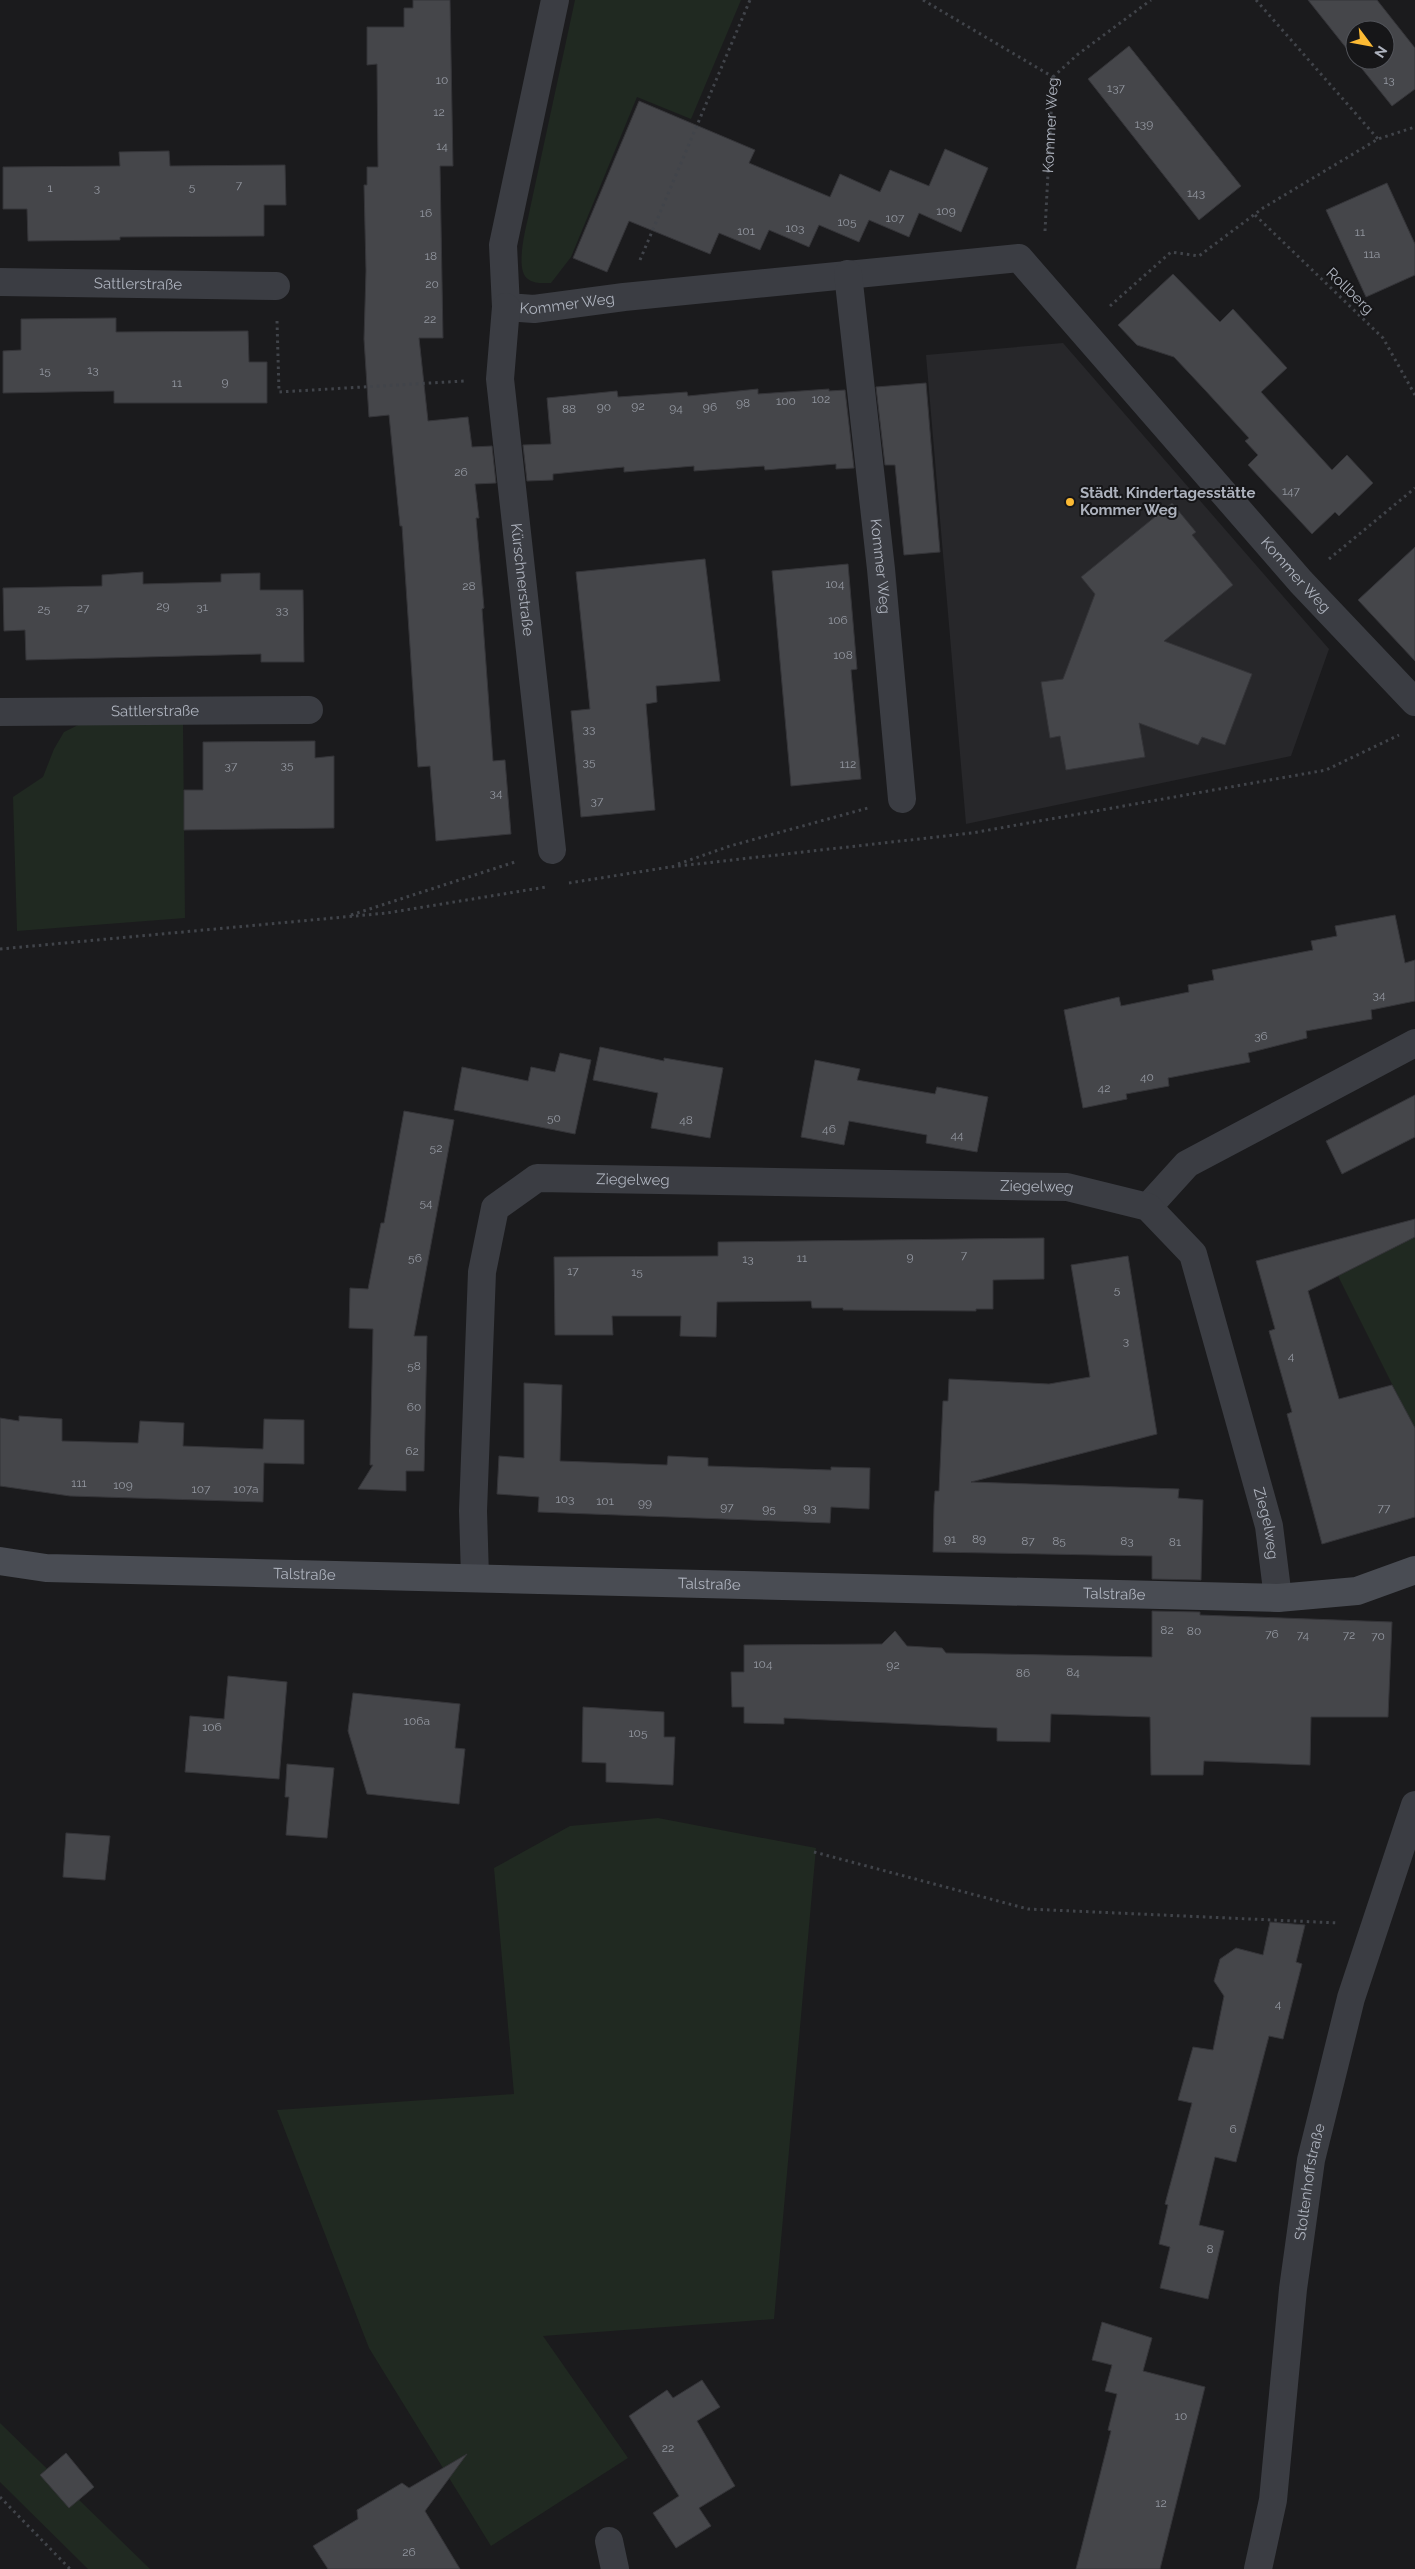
<svg xmlns="http://www.w3.org/2000/svg" width="1415" height="2569" viewBox="0 0 1415 2569" font-family="Raleway,sans-serif">
<style>
.built{fill:#27272a}
.green{fill:#202921}
.building{fill:#45464a;stroke:#353539}
.lines{fill:none;stroke-linecap:round;stroke-linejoin:round}
.path{stroke:#41444a;stroke-width:3;stroke-dasharray:2.5 4;stroke-linecap:butt}
.street{stroke:#3b3d43;stroke-width:28}
.secondary{stroke:#494c53;stroke-width:28}
.poi-dot{fill:#fcba34;stroke:#161618;stroke-width:2}
.labels{text-anchor:middle;stroke-width:4;stroke-linejoin:round;paint-order:stroke}
.number-label{font-size:12px;fill:#9397a0}
.street-label{font-size:15px;fill:#adb2bd;stroke:#161618}
.poi-label{font-size:15px;font-weight:bold;fill:#adb2bd;stroke:#161618;text-anchor:start}
</style>
<rect width="100%" height="100%" fill="#1b1b1d"/>
<polygon class="built" points="1063,343 1329,649 1291,756 966,824 926,355"/>
<g class="green">
<path d="M575,0H741L691,119L637,97L571,257L551,283C543,283 534,284 528,279C515,271 525,231 528,218Z"/>
<polygon points="82,723 183,724 185,918 17,931 13,797 43,777 54,749 64,732"/>
<polygon points="1415,1237 1415,1430 1338,1276"/>
<polygon points="658,1818 816,1848 774,2319 543,2336 628,2458 491,2546 369,2348 277,2110 514,2094 494,1868 570,1826"/>
<polygon points="0,2423 150,2569 88,2569 0,2482"/>
</g>
<g class="building">
<polygon points="413,0 450,0 453,166 440,166 443,338 419,338 428,421 468,417 472,447 492,446 496,483 475,484 479,518 476,518 484,608 482,609 493,761 505,760 511,834 436,841 430,766 418,767 402,526 400,526 389,415 369,417 364,339 366,271 364,185 367,185 367,167 378,167 377,64 367,65 367,27 404,27 404,8 413,8"/>
<polygon points="1308,0 1377,0 1415,48 1415,89 1392,106 1355,60 1385,60 1385,30 1355,30 1355,59"/>
<polygon points="1129,46 1241,186 1199,220 1088,79"/>
<polygon points="639,101 755,150 749,163 830,197 840,174 880,192 890,170 929,186 945,149 988,168 961,232 919,213 909,237 869,220 859,242 819,225 809,247 769,230 760,250 719,233 710,254 629,221 607,272 573,258"/>
<polygon points="169,151 170,166 285,165 286,205 264,205 264,236 120,237 120,240 28,241 27,209 3,209 3,167 120,166 119,152"/>
<polygon points="1387,183 1415,244 1415,275 1366,297 1326,210"/>
<polygon points="1173,274 1220,322 1233,309 1287,368 1261,392 1332,470 1347,455 1373,483 1339,516 1335,512 1312,534 1248,465 1258,455 1245,441 1249,438 1205,390 1174,357 1137,345 1118,325"/>
<polygon points="116,318 116,332 248,331 249,362 267,362 267,403 114,403 114,391 3,393 3,351 21,350 21,319"/>
<polygon points="926,383 940,552 904,555 895,465 885,465 876,387"/>
<polygon points="758,389 758,394 829,389 829,391 845,390 854,468 836,469 836,464 765,470 764,466 694,471 694,466 624,472 624,467 553,474 553,480 527,481 523,445 551,444 547,398 617,391 618,397 687,392 688,396"/>
<polygon points="1172,503 1196,532 1192,535 1233,585 1164,641 1252,674 1225,745 1202,737 1198,745 1139,723 1145,757 1066,770 1060,736 1050,738 1041,682 1063,679 1095,594 1081,577"/>
<polygon points="1415,547 1415,661 1358,600"/>
<polygon points="705,559 720,681 656,686 657,702 646,704 655,810 581,817 571,711 590,709 576,572"/>
<polygon points="848,564 857,669 851,670 861,779 791,786 772,571"/>
<polygon points="143,572 143,584 221,582 221,574 260,573 260,590 303,590 304,662 261,662 261,654 26,660 25,630 4,631 3,588 102,586 102,575"/>
<polygon points="315,741 315,758 334,756 334,828 184,830 184,790 203,790 203,742"/>
<polygon points="1395,915 1405,963 1415,960 1415,1001 1371,1010 1372,1019 1306,1031 1307,1038 1248,1053 1250,1062 1168,1078 1169,1086 1126,1094 1127,1099 1083,1108 1064,1010 1119,997 1121,1006 1189,992 1188,985 1214,980 1212,970 1313,950 1311,941 1337,936 1335,926"/>
<polygon points="600,1047 664,1061 664,1058 723,1068 710,1138 651,1128 658,1093 593,1080"/>
<polygon points="560,1053 591,1060 575,1134 454,1110 462,1067 528,1081 531,1067 555,1072"/>
<polygon points="815,1060 860,1069 857,1080 935,1094 937,1087 988,1097 977,1152 926,1143 927,1135 849,1121 844,1145 801,1137"/>
<polygon points="1415,1095 1415,1137 1342,1174 1326,1141"/>
<polygon points="404,1111 454,1120 414,1336 427,1336 424,1471 406,1471 406,1491 358,1489 373,1465 370,1465 373,1329 349,1328 350,1288 368,1289 381,1223 384,1223"/>
<polygon points="1415,1219 1415,1237 1308,1291 1339,1399 1392,1385 1415,1428 1415,1517 1322,1544 1287,1414 1292,1412 1269,1331 1275,1329 1256,1261"/>
<polygon points="1044,1238 1044,1279 993,1280 993,1309 976,1309 976,1311 843,1310 843,1308 812,1308 811,1301 717,1302 716,1337 680,1336 681,1316 612,1316 613,1335 555,1335 554,1257 718,1256 718,1242"/>
<polygon points="1128,1256 1157,1434 971,1482 1179,1489 1178,1498 1203,1500 1201,1580 1152,1579 1152,1556 933,1552 934,1505 935,1491 939,1491 943,1401 948,1401 949,1379 1049,1384 1090,1377 1071,1265"/>
<polygon points="524,1383 562,1385 560,1461 667,1465 668,1456 708,1458 708,1466 831,1470 831,1467 870,1468 869,1509 831,1507 830,1523 538,1512 539,1497 497,1494 499,1456 524,1458"/>
<polygon points="19,1416 62,1419 62,1441 138,1443 140,1421 184,1423 183,1446 263,1449 264,1419 304,1420 304,1464 264,1463 263,1502 70,1496 0,1486 0,1418 19,1421"/>
<polygon points="1152,1611 1200,1612 1200,1615 1392,1622 1388,1717 1311,1717 1310,1765 1204,1761 1203,1775 1151,1775 1150,1717 1051,1714 1050,1742 997,1741 997,1728 784,1718 784,1724 744,1723 744,1707 732,1707 731,1672 744,1672 744,1645 882,1644 895,1631 907,1646 942,1648 946,1653 1152,1657"/>
<polygon points="228,1676 287,1682 279,1779 185,1772 190,1716 224,1719"/>
<polygon points="353,1693 460,1704 455,1748 465,1749 459,1804 367,1794 348,1731"/>
<polygon points="583,1707 664,1712 664,1737 675,1737 673,1785 606,1782 606,1763 582,1762"/>
<polygon points="287,1764 334,1768 327,1838 286,1835 289,1797 285,1797"/>
<polygon points="66,1833 110,1836 105,1880 63,1877"/>
<polygon points="1270,1922 1305,1925 1296,1962 1302,1964 1283,2039 1269,2036 1236,2162 1215,2157 1199,2225 1224,2231 1208,2299 1160,2288 1170,2247 1159,2244 1168,2205 1165,2204 1192,2103 1178,2100 1193,2047 1213,2050 1224,1996 1214,1981 1220,1959 1236,1948 1263,1955"/>
<polygon points="1102,2322 1152,2338 1143,2371 1205,2387 1160,2569 1076,2569 1111,2431 1108,2430 1117,2394 1105,2391 1112,2365 1092,2360"/>
<polygon points="702,2380 720,2407 697,2421 735,2486 699,2508 711,2526 676,2548 653,2513 679,2496 629,2416 667,2390 673,2398"/>
<polygon points="66,2453 94,2487 69,2508 40,2475"/>
<polygon points="467,2454 425,2511 460,2569 328,2569 313,2546 358,2519 357,2510 402,2483 409,2488"/>
</g>
<g class="lines">
<g class="path">
<polyline points="923,0 1053,77"/>
<polyline points="1256,0 1378,139"/>
<polyline points="1053,77 1077,55 1151,0"/>
<polyline points="1255,215 1383,338 1415,395"/>
<path id="s1" d="M1045,231L1053,77"/>
<polyline points="640,260 750,0"/>
<polyline points="1110,306 1171,252 1199,256 1263,208 1378,139 1415,127"/>
<polyline points="277,321 279,392 464,381"/>
<polyline points="1329,559 1415,488"/>
<polyline points="678,864 730,846 868,808"/>
<polyline points="569,883 670,867 972,833 1326,770 1399,735"/>
<polyline points="351,915 518,861"/>
<polyline points="0,949 387,913 546,887"/>
<polyline points="814,1852 1028,1909 1339,1923"/>
<polyline points="0,2497 70,2569"/>
</g>
<g class="street">
<path id="s2" d="M555,0L503,245L506,307L534,309L624,297L1019,258L1301,582L1415,702"/>
<path id="s3" d="M848,274L881,569L902,799"/>
<path id="s4" d="M0,282L276,286"/>
<path id="s5" d="M506,307L500,379L552,850"/>
<path id="s6" d="M0,712L309,710"/>
<polyline points="1148,1207 1187,1164 1415,1043"/>
<path id="s7" d="M475,1577L473,1511L482,1272L495,1208L537,1178L1067,1187L1148,1207L1193,1254L1269,1526L1278,1598"/>
<polyline points="609,2541 615,2569"/>
<path id="s8" d="M1258,2569L1273,2500L1293,2289L1311,2160L1351,1998L1415,1805"/>
</g>
<path class="secondary" id="s9" d="M0,1561L46,1568L1278,1598L1357,1591L1415,1570"/>
</g>
<circle class="poi-dot" cx="1070" cy="502" r="5"/>
<g class="labels">
<g class="number-label">
<text x="442" y="84">10</text>
<text x="1389" y="84">13</text>
<text x="1116" y="92">137</text>
<text x="439" y="116">12</text>
<text x="1144" y="128">139</text>
<text x="442" y="150">14</text>
<text x="239" y="189">7</text>
<text x="192" y="191">5</text>
<text x="50" y="192">1</text>
<text x="97" y="192">3</text>
<text x="1196" y="197">143</text>
<text x="946" y="215">109</text>
<text x="426" y="217">16</text>
<text x="895" y="222">107</text>
<text x="847" y="226">105</text>
<text x="795" y="232">103</text>
<text x="746" y="235">101</text>
<text x="1360" y="236">11</text>
<text x="1372" y="258">11a</text>
<text x="431" y="260">18</text>
<text x="432" y="288">20</text>
<text x="430" y="323">22</text>
<text x="93" y="374">13</text>
<text x="45" y="375">15</text>
<text x="225" y="386">9</text>
<text x="177" y="387">11</text>
<text x="821" y="403">102</text>
<text x="786" y="405">100</text>
<text x="743" y="407">98</text>
<text x="638" y="410">92</text>
<text x="604" y="411">90</text>
<text x="710" y="411">96</text>
<text x="676" y="412">94</text>
<text x="569" y="413">88</text>
<text x="461" y="476">26</text>
<text x="1291" y="495">147</text>
<text x="835" y="588">104</text>
<text x="469" y="590">28</text>
<text x="163" y="610">29</text>
<text x="202" y="611">31</text>
<text x="83" y="612">27</text>
<text x="44" y="613">25</text>
<text x="282" y="614">33</text>
<text x="838" y="624">106</text>
<text x="843" y="659">108</text>
<text x="589" y="733">33</text>
<text x="589" y="766">35</text>
<text x="848" y="768">112</text>
<text x="287" y="769">35</text>
<text x="231" y="770">37</text>
<text x="496" y="797">34</text>
<text x="597" y="805">37</text>
<text x="1379" y="999">34</text>
<text x="1261" y="1040">36</text>
<text x="1147" y="1081">40</text>
<text x="1104" y="1092">42</text>
<text x="554" y="1122">50</text>
<text x="686" y="1124">48</text>
<text x="829" y="1133">46</text>
<text x="957" y="1139">44</text>
<text x="436" y="1152">52</text>
<text x="426" y="1207">54</text>
<text x="964" y="1259">7</text>
<text x="910" y="1261">9</text>
<text x="415" y="1262">56</text>
<text x="802" y="1262">11</text>
<text x="748" y="1263">13</text>
<text x="573" y="1275">17</text>
<text x="637" y="1276">15</text>
<text x="1117" y="1294">5</text>
<text x="1126" y="1345">3</text>
<text x="1291" y="1360">4</text>
<text x="414" y="1370">58</text>
<text x="414" y="1411">60</text>
<text x="412" y="1455">62</text>
<text x="79" y="1487">111</text>
<text x="123" y="1489">109</text>
<text x="201" y="1493">107</text>
<text x="246" y="1493">107a</text>
<text x="565" y="1503">103</text>
<text x="605" y="1505">101</text>
<text x="645" y="1507">99</text>
<text x="727" y="1511">97</text>
<text x="810" y="1512">93</text>
<text x="1384" y="1512">77</text>
<text x="769" y="1513">95</text>
<text x="950" y="1543">91</text>
<text x="979" y="1543">89</text>
<text x="1028" y="1545">87</text>
<text x="1059" y="1545">85</text>
<text x="1127" y="1545">83</text>
<text x="1175" y="1546">81</text>
<text x="1167" y="1634">82</text>
<text x="1194" y="1635">80</text>
<text x="1272" y="1638">76</text>
<text x="1303" y="1639">74</text>
<text x="1349" y="1639">72</text>
<text x="1378" y="1640">70</text>
<text x="763" y="1668">104</text>
<text x="893" y="1669">92</text>
<text x="1073" y="1676">84</text>
<text x="1023" y="1677">86</text>
<text x="417" y="1725">106a</text>
<text x="212" y="1731">106</text>
<text x="638" y="1737">105</text>
<text x="1278" y="2008">4</text>
<text x="1233" y="2133">6</text>
<text x="1210" y="2253">8</text>
<text x="1181" y="2420">10</text>
<text x="668" y="2452">22</text>
<text x="1161" y="2507">12</text>
<text x="409" y="2556">26</text>
</g>
<g class="street-label">
<text dy="5" stroke="none"><textPath href="#s1" startOffset="106">Kommer Weg</textPath></text>
<text dy="5" stroke="none"><textPath href="#s4" startOffset="138">Sattlerstraße</textPath></text>
<text transform="translate(1350 291) rotate(44)" y="5">Rollberg</text>
<text dy="5" stroke="none"><textPath href="#s2" startOffset="374">Kommer Weg</textPath></text>
<text dy="5" stroke="none"><textPath href="#s3" startOffset="294">Kommer Weg</textPath></text>
<text dy="5" stroke="none"><textPath href="#s2" startOffset="1249">Kommer Weg</textPath></text>
<text dy="5" stroke="none"><textPath href="#s5" startOffset="274">Kürschnerstraße</textPath></text>
<text dy="5" stroke="none"><textPath href="#s6" startOffset="155">Sattlerstraße</textPath></text>
<text dy="5" stroke="none"><textPath href="#s7" startOffset="518">Ziegelweg</textPath></text>
<text dy="5" stroke="none"><textPath href="#s7" startOffset="922">Ziegelweg</textPath></text>
<text dy="5" stroke="none"><textPath href="#s7" startOffset="1380">Ziegelweg</textPath></text>
<text dy="5" stroke="none"><textPath href="#s9" startOffset="305">Talstraße</textPath></text>
<text dy="5" stroke="none"><textPath href="#s9" startOffset="710">Talstraße</textPath></text>
<text dy="5" stroke="none"><textPath href="#s9" startOffset="1115">Talstraße</textPath></text>
<text dy="5" stroke="none"><textPath href="#s8" startOffset="391">Stoltenhoffstraße</textPath></text>
</g>
<g class="poi-label">
<text x="1080" y="498">Städt. Kindertagesstätte<tspan x="1080" dy="17">Kommer Weg</tspan></text>
</g>
</g>
<g transform="translate(1370 45) rotate(122)"><circle r="24" fill="#161618" stroke="#52545a"/>
<path d="M0-4L9 19L0 12L-9 19Z" fill="#fcba34"/>
<text y="-8" font-size="14" font-weight="bold" text-anchor="middle" fill="#adb2bd">N</text>
</g>
</svg>
